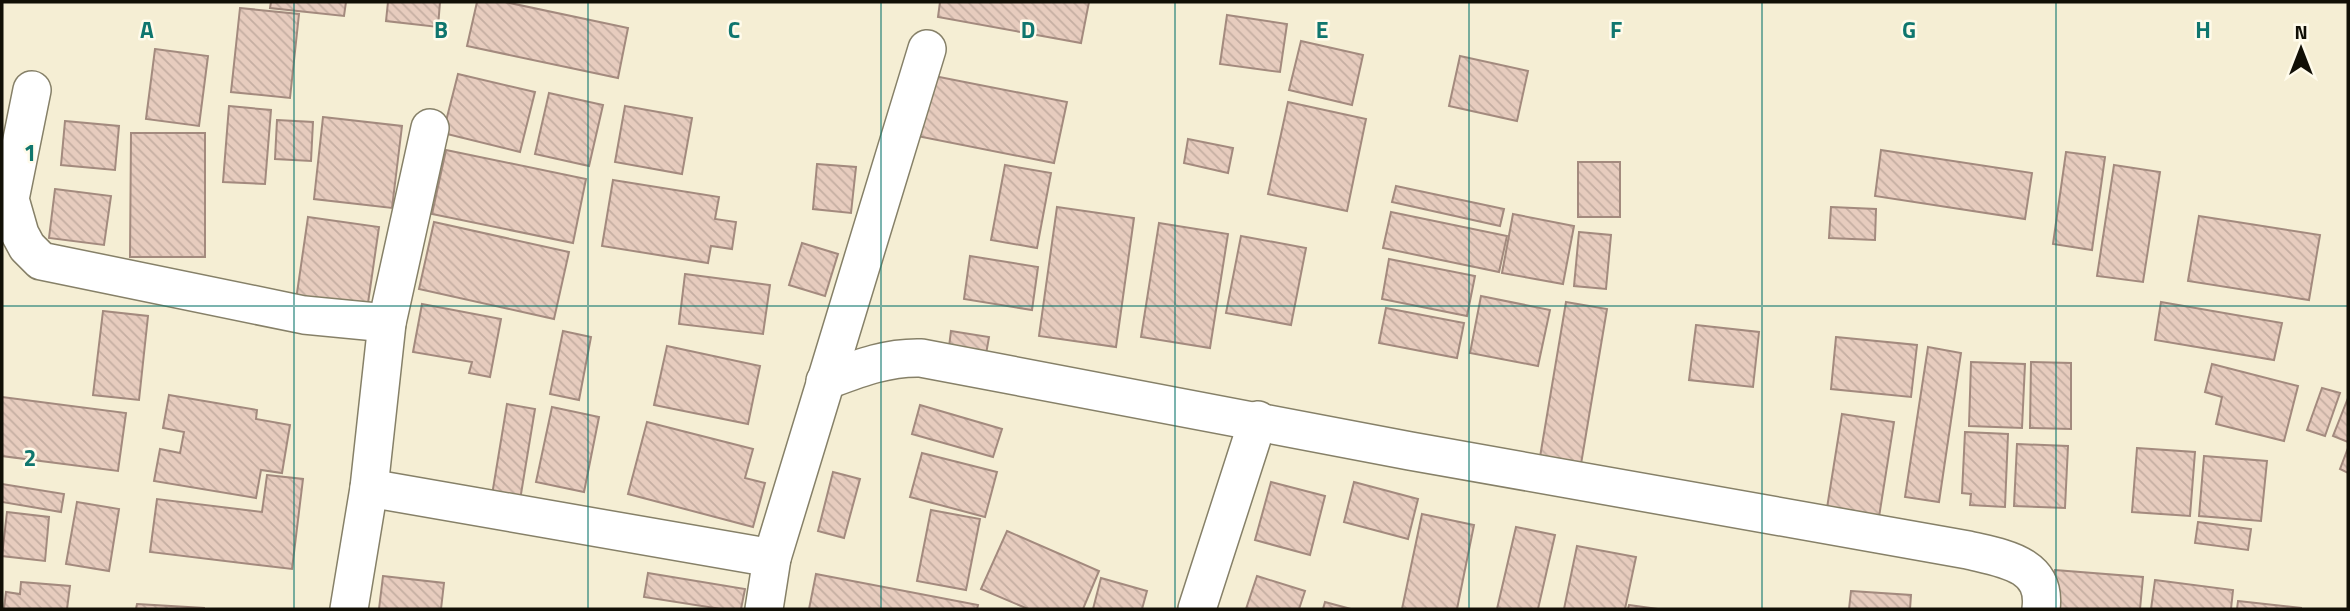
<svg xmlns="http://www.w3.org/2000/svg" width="2350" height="611" viewBox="0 0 2350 611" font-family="'Titillium Web',sans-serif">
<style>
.building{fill:url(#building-back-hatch);stroke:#a38a7e;stroke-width:2}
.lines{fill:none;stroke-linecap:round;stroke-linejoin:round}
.minor-casing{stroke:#868068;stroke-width:40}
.minor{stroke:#fff;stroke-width:37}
.grid{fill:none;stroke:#0f766e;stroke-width:2;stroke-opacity:0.55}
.grid-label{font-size:23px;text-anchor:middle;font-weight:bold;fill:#0f766e;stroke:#fffbeb;stroke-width:5;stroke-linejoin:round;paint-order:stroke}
</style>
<defs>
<pattern id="building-back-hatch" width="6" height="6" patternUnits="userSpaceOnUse" patternTransform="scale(1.75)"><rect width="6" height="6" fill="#e7ccbe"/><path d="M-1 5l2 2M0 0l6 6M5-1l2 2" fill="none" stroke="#c5aea2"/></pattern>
</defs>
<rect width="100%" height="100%" fill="#f5eed4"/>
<g class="building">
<polygon points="271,2 346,2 344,16 270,8"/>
<polygon points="388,2 440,2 438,27 386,21"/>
<polygon points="477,2 505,2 628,28 618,78 467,46"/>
<polygon points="940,2 1089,2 1081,43 938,17"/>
<polygon points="240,8 299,14 290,98 231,92"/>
<polygon points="1227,15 1287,24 1280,72 1220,64"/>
<polygon points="1301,41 1363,55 1352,105 1289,90"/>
<polygon points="155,49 208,56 199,126 146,119"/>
<polygon points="1460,56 1528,71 1517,121 1449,106"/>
<polygon points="458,74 535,92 520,152 443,133"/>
<polygon points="924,74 1067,102 1054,163 912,135"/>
<polygon points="549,93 603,105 589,166 535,154"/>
<polygon points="1288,102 1366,119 1347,211 1268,194"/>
<polygon points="229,106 271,110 265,184 223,182"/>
<polygon points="625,106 692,118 682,174 615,162"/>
<polygon points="323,117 402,126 392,208 314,199"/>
<polygon points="277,120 313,122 311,161 275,159"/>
<polygon points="65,121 119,126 115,170 61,165"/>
<polygon points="131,133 205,133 205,257 130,257"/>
<polygon points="1188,139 1233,148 1228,173 1184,163"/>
<polygon points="446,150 586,179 573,243 432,214"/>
<polygon points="1881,150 2032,173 2025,219 1875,196"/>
<polygon points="2066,152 2105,157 2092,250 2053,244"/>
<rect x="1578" y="162" width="42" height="55"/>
<polygon points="817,164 856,167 851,213 813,209"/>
<polygon points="1005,165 1051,173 1037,248 991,240"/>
<polygon points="2114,165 2160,172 2143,282 2097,276"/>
<polygon points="613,180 719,197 715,219 736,222 732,249 711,246 708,263 602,246"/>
<polygon points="1396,186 1504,209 1500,226 1392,202"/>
<polygon points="55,189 111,196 104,245 49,238"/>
<polygon points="1057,207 1134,218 1116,347 1039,336"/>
<polygon points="1831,207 1876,209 1875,240 1829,238"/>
<polygon points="1391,212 1507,236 1499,272 1383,248"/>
<polygon points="1513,214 1574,226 1563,284 1502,273"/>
<polygon points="2199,216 2320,235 2309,300 2188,281"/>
<polygon points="308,217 379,227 367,310 296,300"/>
<polygon points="434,222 569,252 554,319 419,289"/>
<polygon points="1159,223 1228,234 1210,348 1141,337"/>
<polygon points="1579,232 1611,235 1606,289 1574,286"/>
<polygon points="1241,236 1306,248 1291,325 1226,313"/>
<polygon points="802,243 838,254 825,296 789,285"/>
<polygon points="970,256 1038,267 1032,310 964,299"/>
<polygon points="1389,259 1475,276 1467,316 1382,299"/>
<polygon points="685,274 770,285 763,334 679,324"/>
<polygon points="1481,296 1550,310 1538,366 1470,353"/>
<polygon points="1566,302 1607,309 1581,464 1540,457"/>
<polygon points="2161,302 2282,323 2274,360 2155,340"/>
<polygon points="422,304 501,319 490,377 469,373 472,362 413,352"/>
<polygon points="1386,308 1464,323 1457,358 1379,343"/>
<polygon points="103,311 148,316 139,400 93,395"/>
<polygon points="1696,325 1759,332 1753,387 1689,380"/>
<polygon points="563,331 591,337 579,400 550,394"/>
<polygon points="951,331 989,337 985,360 948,355"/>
<polygon points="1836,337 1917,345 1911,397 1831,389"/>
<polygon points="667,346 760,366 748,424 654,405"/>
<polygon points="1928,347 1961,353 1939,502 1905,497"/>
<polygon points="1971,362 2025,364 2022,428 1969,426"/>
<polygon points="2031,362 2071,363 2071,429 2030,428"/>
<polygon points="2212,364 2298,386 2284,441 2216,424 2222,397 2205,392"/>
<polygon points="2322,388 2340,393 2325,436 2307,430"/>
<polygon points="169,395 257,410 256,419 290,425 282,473 261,470 256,498 154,481 160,449 180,453 184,432 163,428"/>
<polygon points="2,397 126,413 118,471 2,456"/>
<polygon points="2348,398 2348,442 2333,436"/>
<polygon points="507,404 535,409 520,500 492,495"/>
<polygon points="920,405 1002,429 993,457 912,434"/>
<polygon points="552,407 599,417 584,492 536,482"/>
<polygon points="1842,414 1894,422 1879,517 1827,508"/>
<polygon points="647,422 753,449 745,478 765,483 753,527 628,494"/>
<polygon points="1965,432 2008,434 2005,507 1970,505 1971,494 1962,493"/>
<polygon points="2017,444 2068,446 2065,508 2014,506"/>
<polygon points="2137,448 2195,452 2190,516 2132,512"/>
<polygon points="2348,448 2348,473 2340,469"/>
<polygon points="922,453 997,472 985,517 910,497"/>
<polygon points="2204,456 2267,461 2261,521 2199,516"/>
<polygon points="833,472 860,479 844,538 818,531"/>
<polygon points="267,475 303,479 292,569 150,552 157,499 262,512"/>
<polygon points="1271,482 1325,496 1310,555 1255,540"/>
<polygon points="1354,482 1418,499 1408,539 1344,522"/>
<polygon points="2,484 64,494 61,512 2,502"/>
<polygon points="77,502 119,509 109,571 66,564"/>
<polygon points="931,510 980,519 966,590 917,581"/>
<polygon points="7,512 49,517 45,561 2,556"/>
<polygon points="1422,514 1474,525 1457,609 1402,609"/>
<polygon points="2198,522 2251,529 2248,550 2195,543"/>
<polygon points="1516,527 1555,535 1538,609 1497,609"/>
<polygon points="1007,531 1099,571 1083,609 1028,609 981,589"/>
<polygon points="1577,546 1636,557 1625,609 1564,609"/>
<polygon points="2055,570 2143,577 2140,609 2051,609"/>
<polygon points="648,573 745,589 741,609 721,609 644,597"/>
<polygon points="816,574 978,605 977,609 809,609"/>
<polygon points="383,576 444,583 441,609 379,609"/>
<polygon points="1257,576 1305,591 1299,609 1246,609"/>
<polygon points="1101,578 1147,591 1142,609 1093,609"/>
<polygon points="2155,580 2233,590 2231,609 2151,609"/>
<polygon points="21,582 70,586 67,609 4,609 6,592 20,594"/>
<polygon points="1851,591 1911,595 1910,609 1849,609"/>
<polygon points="2238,601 2301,608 2301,609 2237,609"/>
<polygon points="1325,602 1351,609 1323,609"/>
<polygon points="137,604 204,608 204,609 136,609"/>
<polygon points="1629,605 1658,609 1628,609"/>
</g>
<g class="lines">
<g class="minor-casing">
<g id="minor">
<polyline points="32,90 10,199 20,234 27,247 41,261 304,315 387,323"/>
<path d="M825,381C857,369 886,357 921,358L1410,451L1968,550C2001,558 2047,563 2041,609"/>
<polyline points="369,488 772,558"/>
<polyline points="349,609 369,488 387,323 430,128"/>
<polyline points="764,609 772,558 927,49"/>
<polyline points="1197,609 1258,420"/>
</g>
</g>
<use href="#minor" class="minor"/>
</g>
<path class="grid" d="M294,2V609M588,2V609M881,2V609M1175,2V609M1469,2V609M1762,2V609M2056,2V609M2,306H2348"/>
<g class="grid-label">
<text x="147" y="38">A</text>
<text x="441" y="38">B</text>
<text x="734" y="38">C</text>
<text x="1028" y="38">D</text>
<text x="1322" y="38">E</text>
<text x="1616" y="38">F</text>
<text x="1909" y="38">G</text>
<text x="2203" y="38">H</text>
<text x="30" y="161">1</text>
<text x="30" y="466">2</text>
</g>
<rect width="2350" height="611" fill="none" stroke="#110f06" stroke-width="7"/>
<g transform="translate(2301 49)" stroke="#fffbeb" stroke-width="5" paint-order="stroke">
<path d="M0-5L12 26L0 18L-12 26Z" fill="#110f06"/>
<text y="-10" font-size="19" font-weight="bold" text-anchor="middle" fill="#110f06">N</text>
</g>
</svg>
